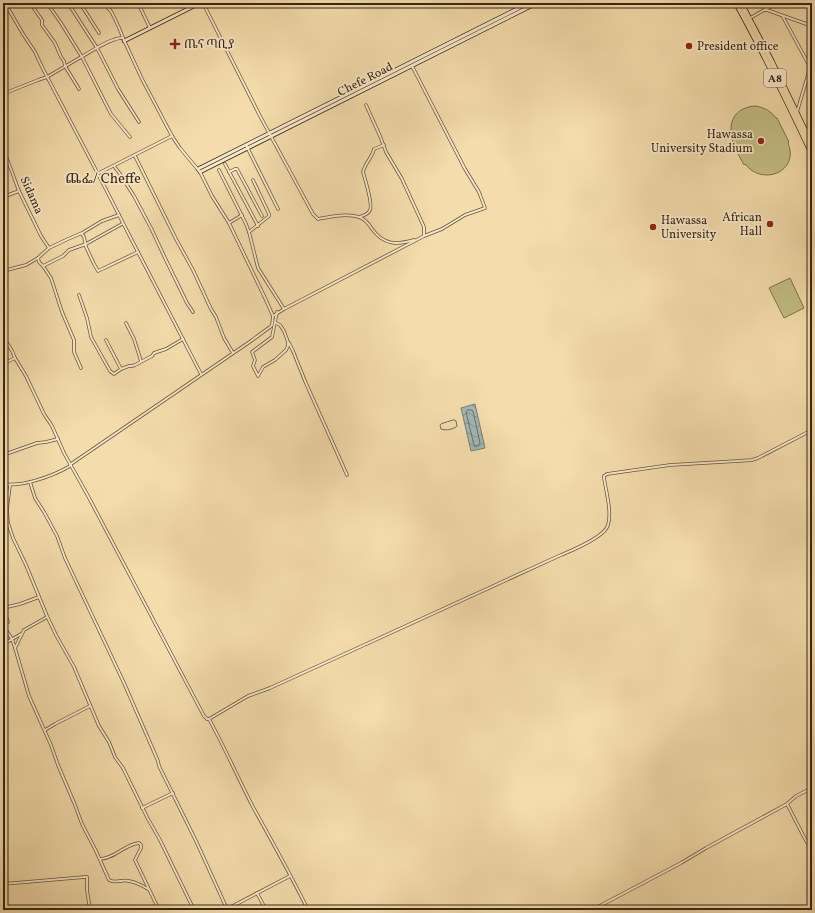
<svg xmlns="http://www.w3.org/2000/svg" width="815" height="913" viewBox="0 0 815 913" font-family="Vollkorn,'Noto Serif Ethiopic',serif">
<style>
.grass{fill:#c3be84;stroke:#7c724c}
.water{fill:url(#water-waves);stroke:#767e75}
.lines{fill:none;stroke-linecap:round;stroke-linejoin:round}
.shore{stroke:#6c6f65;stroke-width:1}
.street-casing{stroke:#65543a;stroke-width:3.5}
.secondary-casing{stroke:#352614;stroke-width:4.5}
.highway-casing{stroke:#352614;stroke-width:6}
.street{stroke:#f8e8c9;stroke-width:2}
.secondary{stroke:#f8e8c9;stroke-width:3}
.highway{stroke:#f4dcac;stroke-width:4.5}
.poi-dot{fill:#8f2418;stroke:#f8e8c9;stroke-width:1.5}
.labels{text-anchor:middle;stroke-width:3.5;stroke-linejoin:round;paint-order:stroke}
.shield{fill:#f8e8c9;stroke:#70604a;stroke-width:1}
.shield-label{font-size:11px;font-weight:bold;fill:#352614}
.poi-label{font-size:12px;fill:#352614;stroke:#f8e8c9;text-anchor:start}
.street-label{font-size:12px;fill:#352614;stroke:#f8e8c9}
.quarter-label{font-size:14px;fill:#352614;stroke:#f8e8c9}
</style>
<defs>
<pattern id="water-waves" width="16" height="10" patternUnits="userSpaceOnUse"><rect width="16" height="10" fill="#a2b8b6"/><path d="M0 5q4-4 8 0t8 0" fill="none" stroke="#859593"/></pattern>
</defs>
<rect width="100%" height="100%" fill="#f4dcac"/>
<filter id="stains"><feTurbulence type="fractalNoise" baseFrequency=".005" numOctaves="4"/><feColorMatrix values="0 0 0 0 .2 0 0 0 0 .09 0 0 0 0 .02 0 0 0 .5 -.17"/></filter>
<radialGradient id="worn" r=".72"><stop offset=".6" stop-color="#630" stop-opacity="0"/><stop offset="1" stop-color="#630" stop-opacity=".3"/></radialGradient>
<g class="grass">
<path d="M756,106C765,108 771,111 776,118H777L789,142L788,143C800,171 763,187 745,164L744,165L732,143L733,142C727,123 734,107 756,106Z"/>
<polygon points="790,278 804,308 784,318 769,288"/>
</g>
<polygon class="water" points="475,404 485,448 471,451 461,408"/>
<g class="lines">
<g class="shore">
<polygon points="468,410 471,410 473,411 480,443 479,445 475,446 474,445 466,412"/>
<path d="M454,420L456,421L457,426C454,429 446,431 441,429L440,425L441,424Z"/>
</g>
<g class="street-casing">
<g id="street">
<path d="M5,3L23,34L35,52L42,67C69,119 97,171 123,223L201,374"/>
<polyline points="30,3 42,20 42,25 55,43 61,57 64,61 65,66 79,89"/>
<polyline points="47,3 61,23 82,57 111,114 130,137"/>
<polyline points="68,3 97,48 118,89 139,122"/>
<polyline points="80,3 99,33"/>
<path d="M104,3C106,7 110,9 112,13C116,21 120,29 123,38"/>
<polyline points="138,3 150,28"/>
<path d="M203,3L260,116L313,214L318,219C330,217 346,213 359,217C365,219 369,224 372,229C384,245 396,245 414,240"/>
<polyline points="804,3 812,6"/>
<polyline points="764,10 772,6 774,3"/>
<polyline points="752,17 764,10 767,10 812,26"/>
<polyline points="783,17 810,67"/>
<path d="M3,94L38,80L47,77C59,70 71,63 83,56C92,51 112,37 123,38L142,79L172,136L180,148L200,172L212,196L229,223L265,298L273,316L272,325L270,327L251,341L71,464L70,466C53,476 23,487 3,484"/>
<polyline points="366,105 380,136 386,152 402,179 424,227 424,236"/>
<polyline points="797,112 812,61"/>
<polyline points="246,145 278,209"/>
<polyline points="3,148 19,191 41,236 49,248"/>
<polyline points="135,156 176,239 193,270 211,309 216,317 224,338 233,353"/>
<polyline points="225,164 258,226"/>
<polyline points="114,166 120,174 134,196 151,228 165,258 187,303 193,312"/>
<polyline points="219,170 246,224 249,232 258,268 284,309"/>
<polyline points="229,172 235,169 237,169 262,216"/>
<polyline points="97,174 172,136"/>
<polyline points="3,197 19,191"/>
<path d="M359,217C364,215 368,215 370,210C373,204 365,179 363,172C365,163 372,158 374,149L384,145"/>
<polyline points="229,223 242,215"/>
<polyline points="249,232 269,216 269,214 253,180"/>
<polyline points="82,234 84,237 86,247 94,264 98,271 138,252"/>
<polyline points="38,258 39,262 43,266 51,278 62,312 74,340 74,352 81,368"/>
<polyline points="43,266 63,256 69,250 86,244 122,224"/>
<polyline points="3,271 26,265 38,258 49,248 68,239 82,233 102,221 119,215"/>
<polyline points="79,295 87,318 91,337 110,371 114,374 121,369"/>
<polyline points="273,316 284,309 424,236 442,229 465,215 485,208 479,192 465,169 412,66"/>
<polyline points="126,323 134,339 141,361"/>
<polyline points="276,323 280,325 284,331 288,342 288,346 286,350 275,360 263,367 258,376 253,366 255,360 252,352 272,337 277,312"/>
<path d="M3,336L12,351L15,358L26,376L44,414L52,426L64,453L88,496L204,716L207,719H209L248,696L270,688L561,555C573,550 605,537 608,525C612,512 606,491 604,478V476L607,474L670,465L738,461L752,460L758,458L812,430"/>
<polyline points="106,340 121,369 129,366 132,366 135,365 152,356 154,353 166,349 183,339"/>
<polyline points="289,343 293,351 305,381 347,475"/>
<polyline points="3,364 15,358"/>
<polyline points="3,455 37,443 46,442 58,439"/>
<polyline points="30,482 35,498 44,512 57,536 65,558 124,683 158,761 159,766 196,841 227,909"/>
<polyline points="10,485 7,509 8,523 13,538 26,565 47,616 56,635 74,667 99,726 109,742 115,757 123,768 148,819 160,840 194,910"/>
<polyline points="3,608 20,604 39,597"/>
<polyline points="3,608 8,622"/>
<path d="M3,628L6,630L12,639L15,648L29,696L51,745L58,765L75,805L82,824L96,851L109,880C116,884 122,879 129,881C135,882 143,886 148,889"/>
<polyline points="3,642 9,641 21,634"/>
<polyline points="15,648 24,630 47,617"/>
<path d="M209,719C225,748 238,778 253,807C272,841 291,875 308,910"/>
<polyline points="45,730 55,724 90,706"/>
<polyline points="787,804 804,837 812,851"/>
<polyline points="142,808 173,793"/>
<path d="M100,859C114,859 125,844 139,843L141,845V848L135,860L159,910"/>
<polyline points="3,884 85,877 87,877 87,890 90,910"/>
<polyline points="257,893 266,910"/>
<polyline points="159,907 163,910"/>
<polyline points="225,910 290,876"/>
<polyline points="592,910 681,863 706,848 787,804 796,796 812,788"/>
</g>
</g>
<g class="secondary-casing">
<g id="secondary">
<polyline points="124,41 200,3"/>
<polyline points="198,169 529,3"/>
<polyline points="200,172 537,3"/>
</g>
</g>
<g class="highway-casing">
<g id="highway">
<path d="M736,3C763,52 788,103 812,154"/>
<polyline points="741,3 772,62 812,145"/>
</g>
</g>
<use href="#street" class="street"/>
<use href="#secondary" class="secondary"/>
<use href="#highway" class="highway"/>
</g>
<g class="poi-dot">
<path d="M173 38h4v4h4v4h-4v4h-4v-4h-4v-4h4z"/>
<circle cx="689" cy="46" r="4"/>
<circle cx="761" cy="141" r="4"/>
<circle cx="770" cy="224" r="4"/>
<circle cx="653" cy="227" r="4"/>
</g>
<g class="labels">
<rect class="shield" x="764" y="69" width="22" height="18" rx="3"/>
<g class="shield-label">
<text x="775" y="82">A8</text>
</g>
<g class="poi-label">
<text x="184" y="48">ጤና ጣቢያ</text>
<text x="697" y="50">President office</text>
<text x="753" y="138" text-anchor="end">Hawassa<tspan x="753" dy="14">University Stadium</tspan></text>
<text x="762" y="221" text-anchor="end">African<tspan x="762" dy="14">Hall</tspan></text>
<text x="661" y="224">Hawassa<tspan x="661" dy="14">University</tspan></text>
</g>
<g class="street-label">
<text transform="translate(365 79) rotate(-27)" y="4">Chefe Road</text>
<text transform="translate(32 195) rotate(66)" y="4">Sidama</text>
</g>
<g class="quarter-label">
<text x="103" y="183">ጨፌ/ Cheffe</text>
</g>
</g>
<rect width="815" height="913" fill="none" stroke="#f4dcac" stroke-width="16"/>
<rect x="4" y="4" width="807" height="905" fill="none" stroke="#352614" stroke-width="2"/>
<rect x="8" y="8" width="799" height="897" fill="none" stroke="#352614"/>
<rect width="100%" height="100%" filter="url(#stains)"/>
<rect width="100%" height="100%" fill="url(#worn)"/>
</svg>
